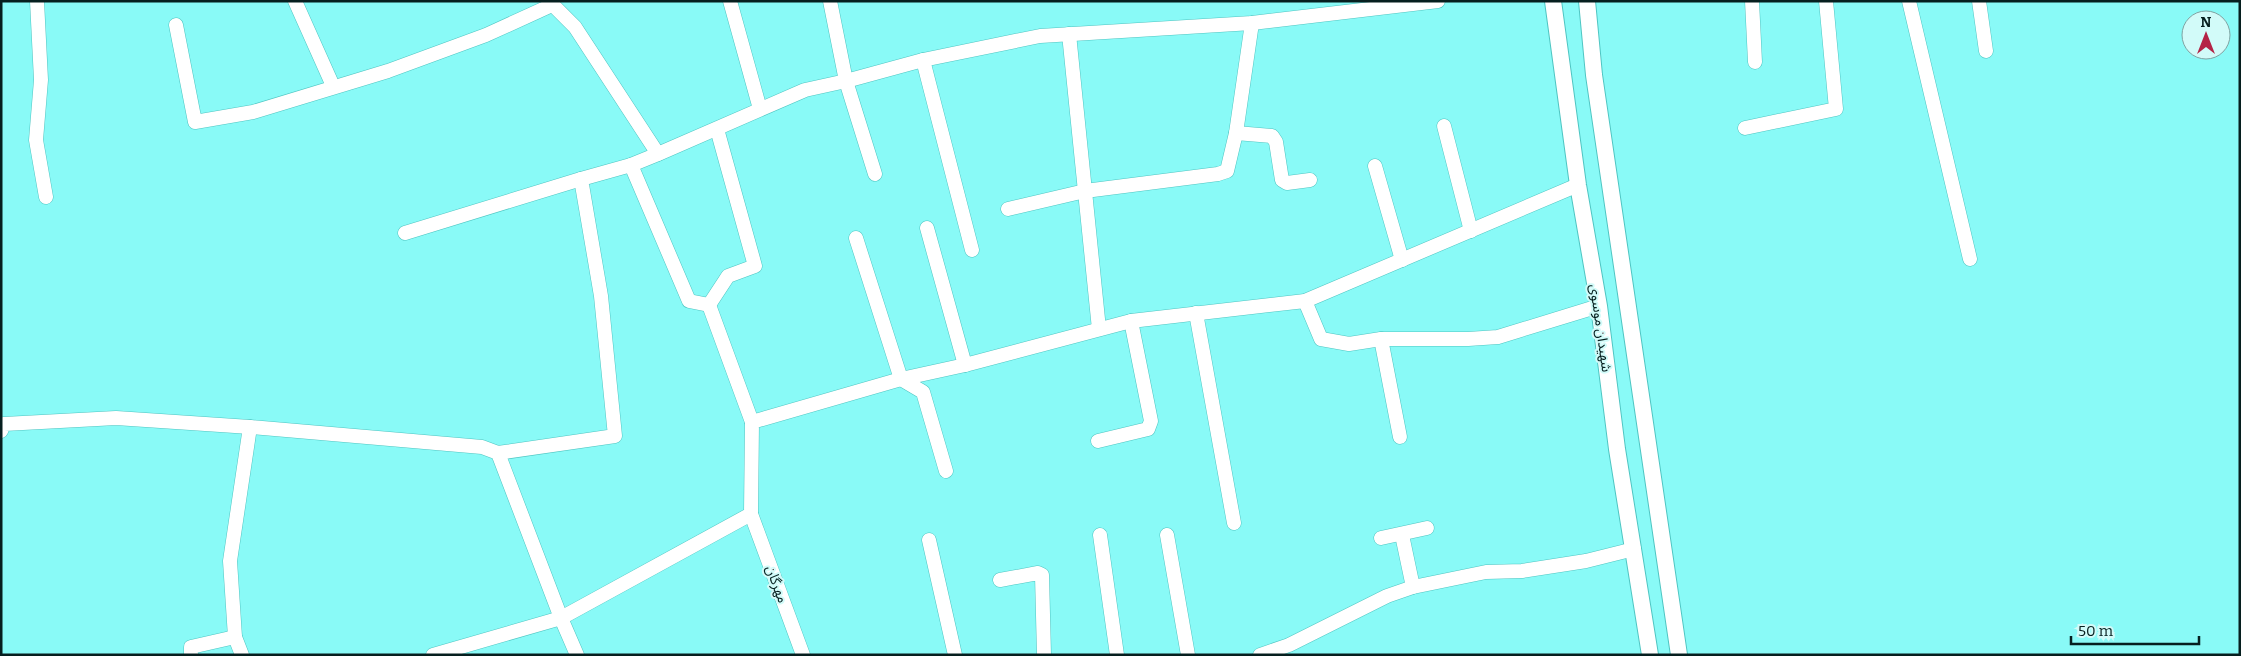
<svg xmlns="http://www.w3.org/2000/svg" width="2241" height="656" viewBox="0 0 2241 656" font-family="Bitter,'Noto Sans Arabic',serif">
<style>
.lines{fill:none;stroke-linecap:round;stroke-linejoin:round}
.minor-casing{stroke:#4fc5c2;stroke-width:15}
.tertiary-casing{stroke:#4fc5c2;stroke-width:18}
.minor{stroke:#fff;stroke-width:14}
.tertiary{stroke:#fff;stroke-width:16}
.labels{text-anchor:middle;stroke-width:4;stroke-linejoin:round;paint-order:stroke}
.street-label{font-size:14px;fill:#061f1f;stroke:#d2fbf9}
</style>
<rect width="100%" height="100%" fill="#89faf7"/>
<g class="lines">
<g class="minor-casing">
<g id="minor">
<polyline points="37,1 41,80 36,140 46,197"/>
<polyline points="295,1 333,86"/>
<polyline points="549,1 575,27 658,154"/>
<polyline points="730,1 760,109"/>
<polyline points="830,1 846,81 875,174"/>
<polyline points="1752,1 1755,62"/>
<polyline points="1909,1 1970,259"/>
<polyline points="1979,1 1986,51"/>
<polyline points="176,25 195,122 253,112 388,71 486,35 552,5"/>
<polyline points="1069,34 1099,329"/>
<polyline points="923,60 972,250"/>
<polyline points="1444,126 1471,231"/>
<polyline points="1745,128 1836,109 1826,1"/>
<polyline points="1236,133 1272,136 1276,142 1282,180 1287,183 1310,180"/>
<polyline points="631,165 689,301 709,305 752,422"/>
<polyline points="1375,166 1402,260"/>
<polyline points="1008,209 1085,191 1218,174 1227,171 1236,133 1252,23"/>
<polyline points="927,228 965,365"/>
<polyline points="405,233 581,179"/>
<polyline points="856,238 901,379 923,392 946,471"/>
<polyline points="1305,301 1321,339 1349,344 1381,339 1468,339 1498,337 1599,306"/>
<polyline points="709,305 728,276 755,266 717,129"/>
<polyline points="1196,313 1234,523"/>
<polyline points="1381,339 1400,437"/>
<polyline points="1,431 4,424 116,418 250,427 482,447 498,453 561,618 577,655"/>
<polyline points="1098,441 1148,429 1151,421 1131,321"/>
<polyline points="498,453 615,436 601,296 581,179 631,165 658,154 805,90 846,81 923,60 1040,36 1252,23 1438,1"/>
<polyline points="751,514 803,655"/>
<polyline points="1100,535 1117,655"/>
<polyline points="1167,535 1188,655"/>
<polyline points="1402,535 1413,587"/>
<polyline points="1381,538 1427,528"/>
<polyline points="929,540 955,655"/>
<polyline points="1000,580 1038,573 1042,575 1044,655"/>
<polyline points="191,655 191,647 235,637"/>
<polyline points="242,655 235,637 230,561 250,427"/>
<polyline points="433,655 561,618 751,514 752,422 901,379 965,365 1131,321 1305,301 1578,185"/>
<polyline points="1260,655 1289,645 1387,596 1413,587 1486,572 1522,571 1586,561 1634,549"/>
</g>
</g>
<g class="tertiary-casing">
<g id="tertiary">
<polyline points="1553,1 1578,185 1599,306 1617,449 1650,655"/>
<polyline points="1587,1 1594,75 1679,655"/>
</g>
</g>
<use href="#minor" class="minor"/>
<use href="#tertiary" class="tertiary"/>
</g>
<g class="labels">
<g class="street-label">
<text transform="translate(1601 328) rotate(82)" y="5">شهیدان موسوی</text>
<text transform="translate(777 584) rotate(70)" y="5">مهرگان</text>
</g>
</g>
<rect width="2241" height="656" fill="none" stroke="#061f1f" stroke-width="5"/>
<g transform="translate(2206 35)"><circle r="24" fill="#d2fbf9" stroke="#80a3a2"/>
<path d="M0-4L9 19L0 12L-9 19Z" fill="#b42346"/>
<text y="-8" font-size="14" font-weight="bold" text-anchor="middle" fill="#061f1f">N</text>
</g>
<path d="M2071 636v8h128v-8" fill="none" stroke="#061f1f" stroke-width="2.5"/>
<text x="2078" y="636" font-size="15" fill="#061f1f" stroke="#d2fbf9" stroke-width="4" paint-order="stroke">50 m</text>
</svg>
